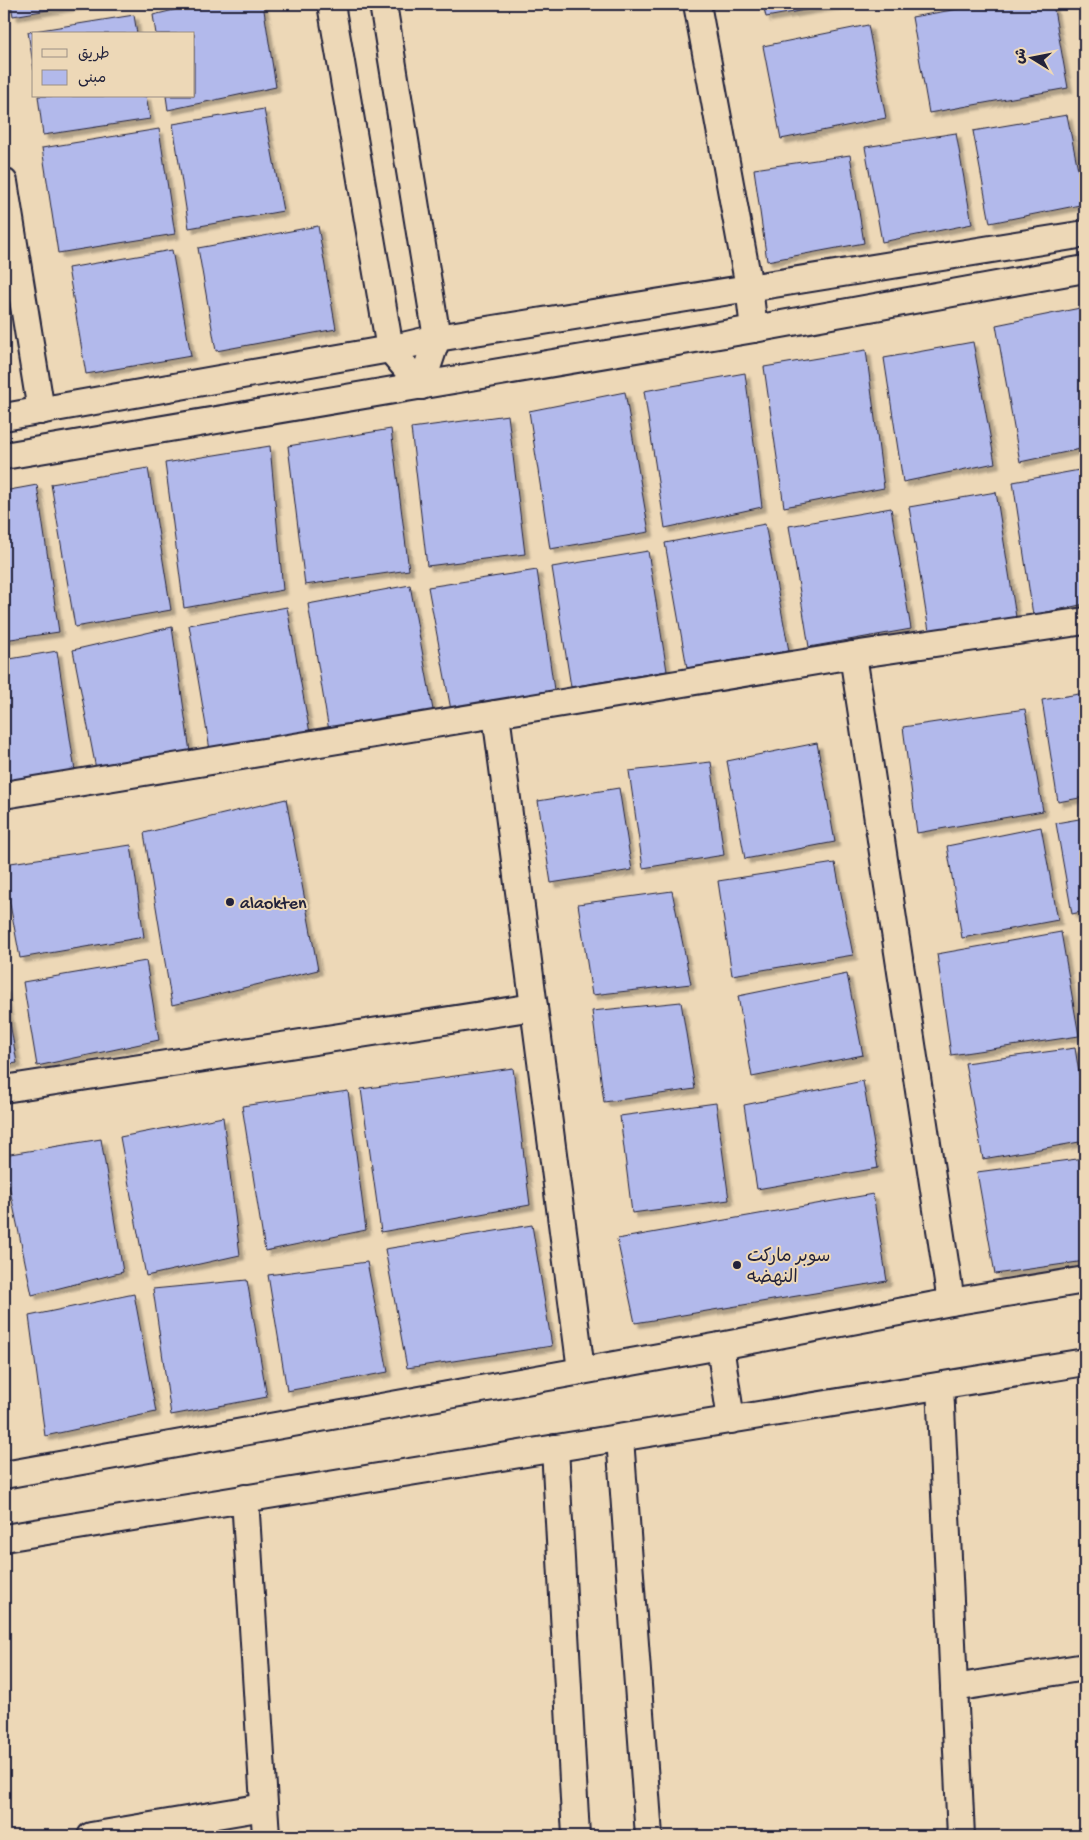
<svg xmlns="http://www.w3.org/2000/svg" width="1089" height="1840" viewBox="0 0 1089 1840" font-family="'Gochi Hand','Playpen Sans Arabic',sans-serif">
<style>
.building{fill:#b2b9eb;stroke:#22223b;filter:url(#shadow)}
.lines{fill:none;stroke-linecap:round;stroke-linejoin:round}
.minor-casing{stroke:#22223b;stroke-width:30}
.minor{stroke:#edd8b7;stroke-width:26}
.poi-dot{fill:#22223b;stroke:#edd8b7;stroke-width:2}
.labels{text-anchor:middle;stroke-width:4;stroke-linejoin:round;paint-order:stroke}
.poi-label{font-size:18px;fill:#22223b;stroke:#edd8b7;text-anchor:start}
</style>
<defs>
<filter id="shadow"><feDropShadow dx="4.5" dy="4.5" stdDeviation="1" flood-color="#0004"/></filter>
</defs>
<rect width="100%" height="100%" fill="#edd8b7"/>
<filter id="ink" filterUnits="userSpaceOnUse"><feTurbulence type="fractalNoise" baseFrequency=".02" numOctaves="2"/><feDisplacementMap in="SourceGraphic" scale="10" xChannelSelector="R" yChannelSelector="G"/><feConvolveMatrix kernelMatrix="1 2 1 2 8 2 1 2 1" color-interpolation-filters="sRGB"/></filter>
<g filter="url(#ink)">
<g class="building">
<polygon points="11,4 83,4 13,16"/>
<polygon points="199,4 263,4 276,87 168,110 166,96 194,96 194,34 156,34 153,15"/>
<polygon points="763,4 839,4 766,17"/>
<polygon points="987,4 1053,4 1068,88 929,113 912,17"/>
<polygon points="134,15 137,34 34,34 34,70 28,32"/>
<polygon points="868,25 886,118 781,139 763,46"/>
<polygon points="38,96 146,96 150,119 43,135"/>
<polygon points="264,109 283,211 189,228 173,124"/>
<polygon points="1067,115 1085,204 990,223 973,131"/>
<polygon points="159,129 175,234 58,253 42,148"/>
<polygon points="956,133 972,224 882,242 865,147"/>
<polygon points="850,155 864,243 767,261 754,169"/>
<polygon points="318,226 336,329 216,351 198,248"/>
<polygon points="172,250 191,356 86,374 68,268"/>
<polygon points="1085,307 1085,448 1020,462 996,325"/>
<polygon points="973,342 995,463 903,482 884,358"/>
<polygon points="866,350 884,488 784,507 764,367"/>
<polygon points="745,373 762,507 665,528 644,391"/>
<polygon points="625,392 649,532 550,549 529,411"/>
<polygon points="508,415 525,554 427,566 411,428"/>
<polygon points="391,429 409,570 305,585 288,446"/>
<polygon points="270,446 283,590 184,608 165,463"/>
<polygon points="148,468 171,610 75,627 51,484"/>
<polygon points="1085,469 1085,604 1033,615 1013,482"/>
<polygon points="37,485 59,632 4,640 4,491"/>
<polygon points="996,492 1016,617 929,631 909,507"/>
<polygon points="891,508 911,629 809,647 789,526"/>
<polygon points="765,524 789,651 687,668 665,543"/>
<polygon points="648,551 667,671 571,687 552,567"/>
<polygon points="537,570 554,690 451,710 428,587"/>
<polygon points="410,585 433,710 329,731 308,604"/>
<polygon points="287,607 310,733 210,750 189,625"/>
<polygon points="172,627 190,752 96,769 73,650"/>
<polygon points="57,651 75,771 4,783 4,660"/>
<polygon points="1085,693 1085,797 1058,802 1042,700"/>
<polygon points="1025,709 1043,811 917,833 903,727"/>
<polygon points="817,743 835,842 745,859 727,761"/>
<polygon points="711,762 724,855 643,868 629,771"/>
<polygon points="619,788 632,870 551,883 538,801"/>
<polygon points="286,799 318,970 172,1005 144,833"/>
<polygon points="1085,818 1085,911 1072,914 1056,823"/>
<polygon points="1041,827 1058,920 962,938 947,846"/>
<polygon points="131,845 144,937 20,958 4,872 4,864"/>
<polygon points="835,863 853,955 732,975 718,881"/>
<polygon points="672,891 691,984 592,995 578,904"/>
<polygon points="1061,932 1079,1036 951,1055 937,954"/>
<polygon points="146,961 159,1040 37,1066 23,982"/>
<polygon points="847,974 863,1055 752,1077 738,996"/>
<polygon points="4,988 17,1063 4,1065"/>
<polygon points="681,1002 695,1089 604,1102 592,1011"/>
<polygon points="1075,1048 1085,1110 1085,1141 983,1159 965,1063"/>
<polygon points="513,1068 530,1205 381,1232 361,1089"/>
<polygon points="863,1081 878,1168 757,1189 744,1105"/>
<polygon points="348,1091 366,1230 265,1251 242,1106"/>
<polygon points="716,1103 729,1200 632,1213 620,1116"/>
<polygon points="223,1117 240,1255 146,1276 120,1137"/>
<polygon points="101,1139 123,1272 32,1295 4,1162 4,1155"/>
<polygon points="1085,1158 1085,1261 995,1274 977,1172"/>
<polygon points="873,1194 887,1281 635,1323 617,1239"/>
<polygon points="532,1225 552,1346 407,1368 385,1249"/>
<polygon points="367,1262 388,1372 287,1391 268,1275"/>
<polygon points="247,1280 267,1397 171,1415 153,1289"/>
<polygon points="134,1294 156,1412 45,1436 29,1316"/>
</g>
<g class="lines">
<g class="minor-casing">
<g id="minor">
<polyline points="331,4 390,349 421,386"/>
<polyline points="383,4 437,338 421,386"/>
<polyline points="697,4 749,287 754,329"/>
<polyline points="4,182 41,411"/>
<polyline points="4,417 390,349 437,338 1085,234"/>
<polyline points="4,456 754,329 1085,269"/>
<polyline points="853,655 951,1302"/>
<polyline points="496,714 581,1370"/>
<polyline points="4,795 853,655 1085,621"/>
<polyline points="4,1089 534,1007"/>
<polyline points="720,1346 731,1420"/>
<polyline points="940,1386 961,1836"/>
<polyline points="620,1438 649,1836"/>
<polyline points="555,1448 576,1836"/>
<polyline points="4,1475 720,1346 951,1302 1085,1280"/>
<polyline points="245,1498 266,1836"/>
<polyline points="4,1538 1085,1362"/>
<polyline points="954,1688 1085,1667"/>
<polyline points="91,1836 264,1807"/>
</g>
</g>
<use href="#minor" class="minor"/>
</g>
</g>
<g class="poi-dot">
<circle cx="230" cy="902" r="5"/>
<circle cx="737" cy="1265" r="5"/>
</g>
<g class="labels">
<g class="poi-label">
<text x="240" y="908">alaokten</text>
<text x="747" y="1261">سوبر ماركت<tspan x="747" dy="21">النهضه</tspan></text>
</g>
</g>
<rect width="1089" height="1840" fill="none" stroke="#edd8b7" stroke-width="20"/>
<rect x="10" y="10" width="1069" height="1820" fill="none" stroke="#22223b" stroke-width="2" filter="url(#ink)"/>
<rect x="32" y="32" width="162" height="65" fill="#edd8b7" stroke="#9c8f85"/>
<rect x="42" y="49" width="25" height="8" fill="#edd8b7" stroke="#9c8f85"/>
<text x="78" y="58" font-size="15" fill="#22223b">طريق</text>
<rect x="42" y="70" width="25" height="15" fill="#b2b9eb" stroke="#9c8f85"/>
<text x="78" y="82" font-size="15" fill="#22223b">مبنى</text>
<g transform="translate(1032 58) rotate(280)" stroke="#edd8b7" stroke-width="4" paint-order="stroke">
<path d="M0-4L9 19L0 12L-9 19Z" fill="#22223b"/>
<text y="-8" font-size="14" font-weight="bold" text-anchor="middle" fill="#22223b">ش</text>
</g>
</svg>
